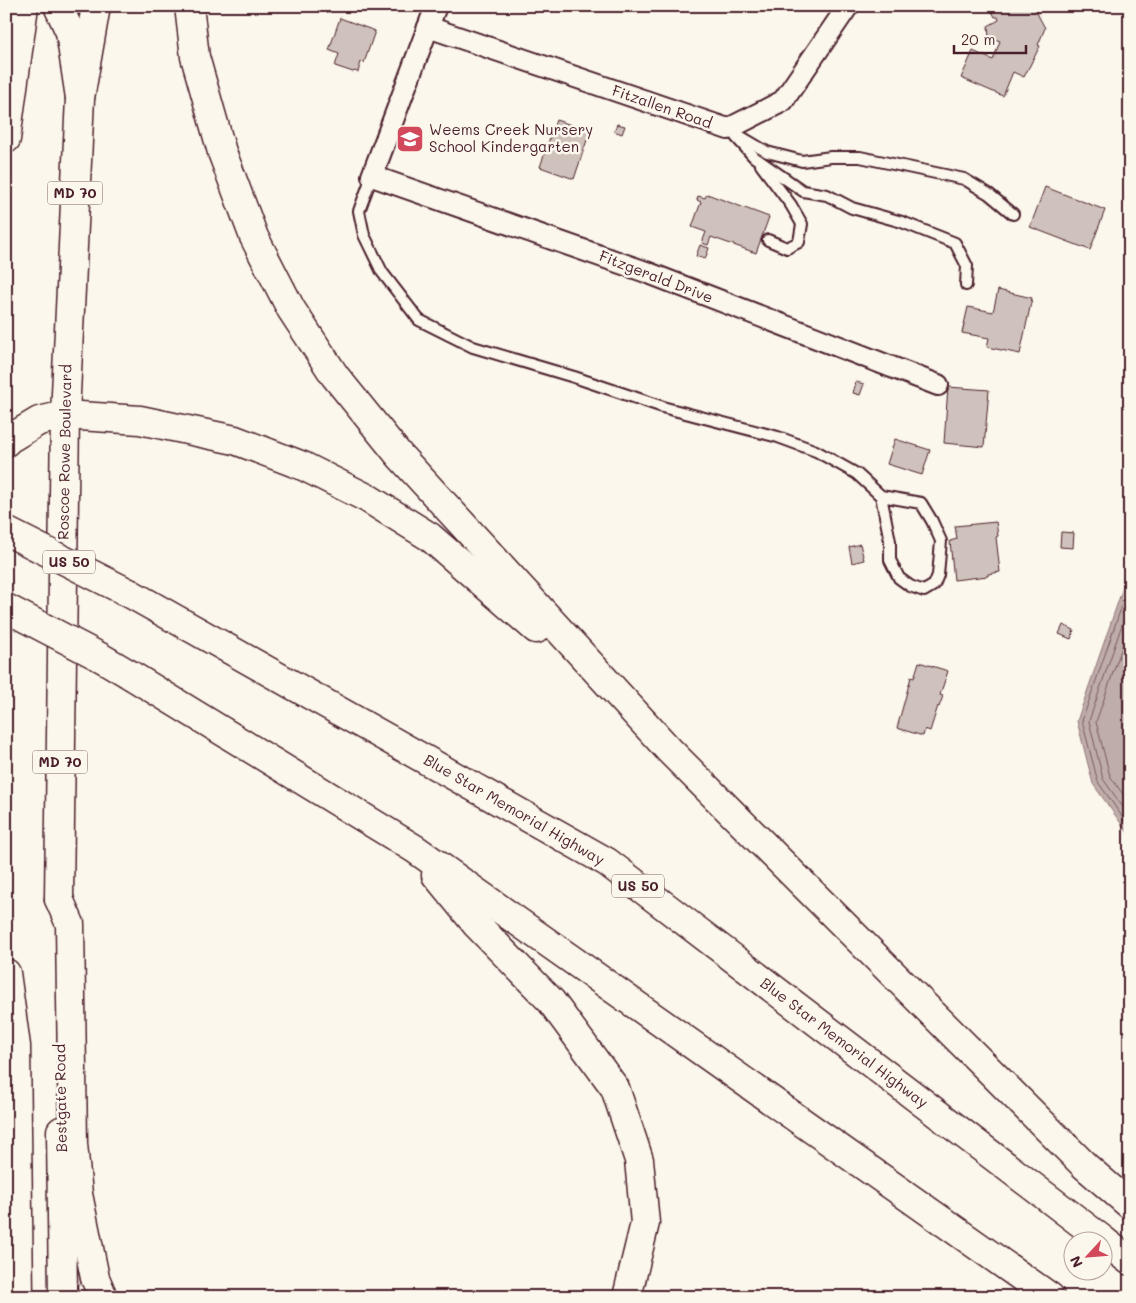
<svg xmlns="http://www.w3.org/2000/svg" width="1136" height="1303" viewBox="0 0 1136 1303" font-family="Mali,sans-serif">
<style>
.water{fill:#bfadaa;stroke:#907477}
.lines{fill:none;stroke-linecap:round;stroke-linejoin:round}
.shore{stroke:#79585e;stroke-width:1}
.building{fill:#cfc2bc;stroke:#4a1f2b}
.lane-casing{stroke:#4a1f2b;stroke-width:14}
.street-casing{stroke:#4a1f2b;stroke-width:24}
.secondary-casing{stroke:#4a1f2b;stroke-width:31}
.primary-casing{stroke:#4a1f2b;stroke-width:31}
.highway-casing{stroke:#4a1f2b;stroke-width:31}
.lane{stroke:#fbf7ec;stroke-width:10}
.street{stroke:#fbf7ec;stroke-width:20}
.secondary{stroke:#fbf7ec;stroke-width:28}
.primary{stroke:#fbf7ec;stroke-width:28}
.highway{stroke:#fbf7ec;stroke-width:28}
.highway-bridge-casing{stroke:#4a1f2b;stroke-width:31;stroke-linecap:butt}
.highway-bridge{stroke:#fbf7ec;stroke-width:28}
.labels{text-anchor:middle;stroke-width:5;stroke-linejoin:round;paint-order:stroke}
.shield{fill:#fbf7ec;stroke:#7f6065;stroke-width:1}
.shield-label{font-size:14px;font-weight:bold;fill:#4a1f2b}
.street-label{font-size:15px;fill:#4a1f2b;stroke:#fbf7ec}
.poi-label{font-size:15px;fill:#4a1f2b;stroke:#fbf7ec;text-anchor:start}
</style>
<rect width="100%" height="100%" fill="#fbf7ec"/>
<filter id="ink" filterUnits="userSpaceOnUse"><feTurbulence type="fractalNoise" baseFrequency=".02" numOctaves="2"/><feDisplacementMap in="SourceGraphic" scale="10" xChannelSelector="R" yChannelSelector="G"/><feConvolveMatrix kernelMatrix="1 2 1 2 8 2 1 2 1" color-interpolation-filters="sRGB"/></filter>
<g filter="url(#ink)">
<polygon class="water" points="1130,567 1130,836 1093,784 1077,721"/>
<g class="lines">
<g class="shore">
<polyline points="1130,582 1082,721 1098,782 1130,828"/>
<polyline points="1130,601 1089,721 1103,779 1130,817"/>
<polyline points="1130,624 1096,722 1110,776 1130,804"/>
</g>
</g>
<g class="building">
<polygon points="561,6 575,6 573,11 560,8"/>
<polygon points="989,6 1033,6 1045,28 1038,45 1040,46 1024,77 1013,72 1003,96 961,78 973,51 993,60 1000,41 989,37 988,26 999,20 998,17 995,17"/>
<polygon points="340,18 375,31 364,63 361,62 358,72 354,71 353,72 335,66 339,54 329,50"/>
<polygon points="556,120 590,131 574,179 540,167"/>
<polygon points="617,124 625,126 622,134 614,131"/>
<polygon points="1045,187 1105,210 1090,250 1030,227"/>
<polygon points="707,194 769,217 756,253 711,237 708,245 702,243 706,232 692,227 701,202 697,200 698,196 705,198"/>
<polygon points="700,245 709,248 705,259 696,256"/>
<polygon points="998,290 1032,298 1020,354 987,347 989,338 962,333 968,307 993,312"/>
<polygon points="856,382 864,384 860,395 853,393"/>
<polygon points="948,387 989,390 984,447 944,443"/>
<polygon points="895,439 930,450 922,475 887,464"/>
<polygon points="996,522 998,536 996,537 1000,572 988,574 988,576 954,580 950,541 957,539 955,526"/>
<polygon points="1061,532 1074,533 1073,548 1060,547"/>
<polygon points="860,544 864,560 852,563 849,547"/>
<polygon points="1063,625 1074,630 1071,639 1059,634"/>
<polygon points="919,662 948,671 940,695 943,696 939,707 938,706 930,731 925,729 923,736 897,728 911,677 914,678"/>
</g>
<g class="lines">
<g class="lane-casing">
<g id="lane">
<polyline points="728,129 767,152 802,161 831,157 860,157 964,179 989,194 1013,214"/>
<polyline points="736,137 754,157 803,191 827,195 852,208 902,222 955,243 967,266 966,285"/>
<polyline points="761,165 791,205 802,224 799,242 787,248 768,240"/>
<polyline points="372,176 359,211 364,235 382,272 419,320 473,347 574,377 666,408 778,437 816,451 857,474 881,496 921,503 932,521 941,541 938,575 934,585 924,591 910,586 899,578 890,560 890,541 881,496"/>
</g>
</g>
<g class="street-casing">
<g id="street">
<polyline points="436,6 372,176 646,272 938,385"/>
<polyline points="428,27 728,129 783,101 848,6"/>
</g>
</g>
<g class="secondary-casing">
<polyline id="secondary" points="61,1131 63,1297"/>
</g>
<g class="primary-casing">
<g id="primary">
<polyline points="6,139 24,6"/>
<polyline points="59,899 65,415 80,98 96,6"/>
</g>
</g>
<g class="highway-casing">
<g id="highway">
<polyline points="58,6 70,32 80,98"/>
<polyline points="189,6 195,57 222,152 254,237 291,309 335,376 399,455 670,751 1085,1166 1130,1205"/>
<polyline points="6,442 9,439 39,421 65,415 140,420 235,440 303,466 369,499 430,537 536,629"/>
<polyline points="131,594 607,862 1103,1240"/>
<polyline points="129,674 415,849 1050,1297"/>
<polyline points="436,875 476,924 551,1001 615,1088 639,1160 645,1223 627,1297"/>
<polyline points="59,899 70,924 73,1144 78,1194 95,1278 103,1297"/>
<polyline points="6,973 16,1046 19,1297"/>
<polyline points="1104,1241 1130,1261"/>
</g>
</g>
<use href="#lane" class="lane"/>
<use href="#street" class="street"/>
<use href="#secondary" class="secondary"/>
<use href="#primary" class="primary"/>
<use href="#highway" class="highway"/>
<g class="highway-bridge-casing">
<g id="highway-bridge">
<polyline points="6,531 131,594"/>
<polyline points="6,608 102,658 129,674"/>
</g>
</g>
<use href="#highway-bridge" class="highway-bridge"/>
</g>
</g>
<defs>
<g id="school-square" transform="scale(1.4375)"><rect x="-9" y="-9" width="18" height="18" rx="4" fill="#d1495b" stroke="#fbf7ec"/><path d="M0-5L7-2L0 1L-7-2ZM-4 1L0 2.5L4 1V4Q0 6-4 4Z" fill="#fff"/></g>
</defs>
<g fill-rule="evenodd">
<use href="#school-square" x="410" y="139"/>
</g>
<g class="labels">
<g class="shield">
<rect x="47.5" y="181.5" width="55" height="23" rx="4"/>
<rect x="43" y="550.5" width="52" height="23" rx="4"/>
<rect x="32.5" y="750.5" width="55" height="23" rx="4"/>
<rect x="612" y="874.5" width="52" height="23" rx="4"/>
</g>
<g class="shield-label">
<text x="75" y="198">MD 70</text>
<text x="69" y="567">US 50</text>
<text x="60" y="767">MD 70</text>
<text x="638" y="891">US 50</text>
</g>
<g class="street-label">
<text transform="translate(662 107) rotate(19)" y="5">Fitzallen Road</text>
<text transform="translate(656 277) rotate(21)" y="5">Fitzgerald Drive</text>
<text transform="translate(65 452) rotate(-89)" y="5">Roscoe Rowe Boulevard</text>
<text transform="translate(514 810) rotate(30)" y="5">Blue Star Memorial Highway</text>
<text transform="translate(844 1043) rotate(37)" y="5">Blue Star Memorial Highway</text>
<text transform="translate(61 1098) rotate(-91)" y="5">Bestgate Road</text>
</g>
<g class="poi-label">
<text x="429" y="135">Weems Creek Nursery<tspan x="429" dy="17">School Kindergarten</tspan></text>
</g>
</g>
<rect width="1136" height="1303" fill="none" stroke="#fbf7ec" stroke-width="25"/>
<rect x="12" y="12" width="1111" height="1278" fill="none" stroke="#4a1f2b" stroke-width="2" filter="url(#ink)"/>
<g transform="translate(1088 1256) rotate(244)"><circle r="24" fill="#fbf7ec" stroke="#b4a19f"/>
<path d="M0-4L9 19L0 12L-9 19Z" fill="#d1495b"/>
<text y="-8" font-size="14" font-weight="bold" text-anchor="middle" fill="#4a1f2b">N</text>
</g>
<path d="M954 45v8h72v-8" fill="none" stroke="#4a1f2b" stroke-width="2.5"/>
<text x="961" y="45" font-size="15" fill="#4a1f2b" stroke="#fbf7ec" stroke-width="4" paint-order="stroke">20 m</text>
</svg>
